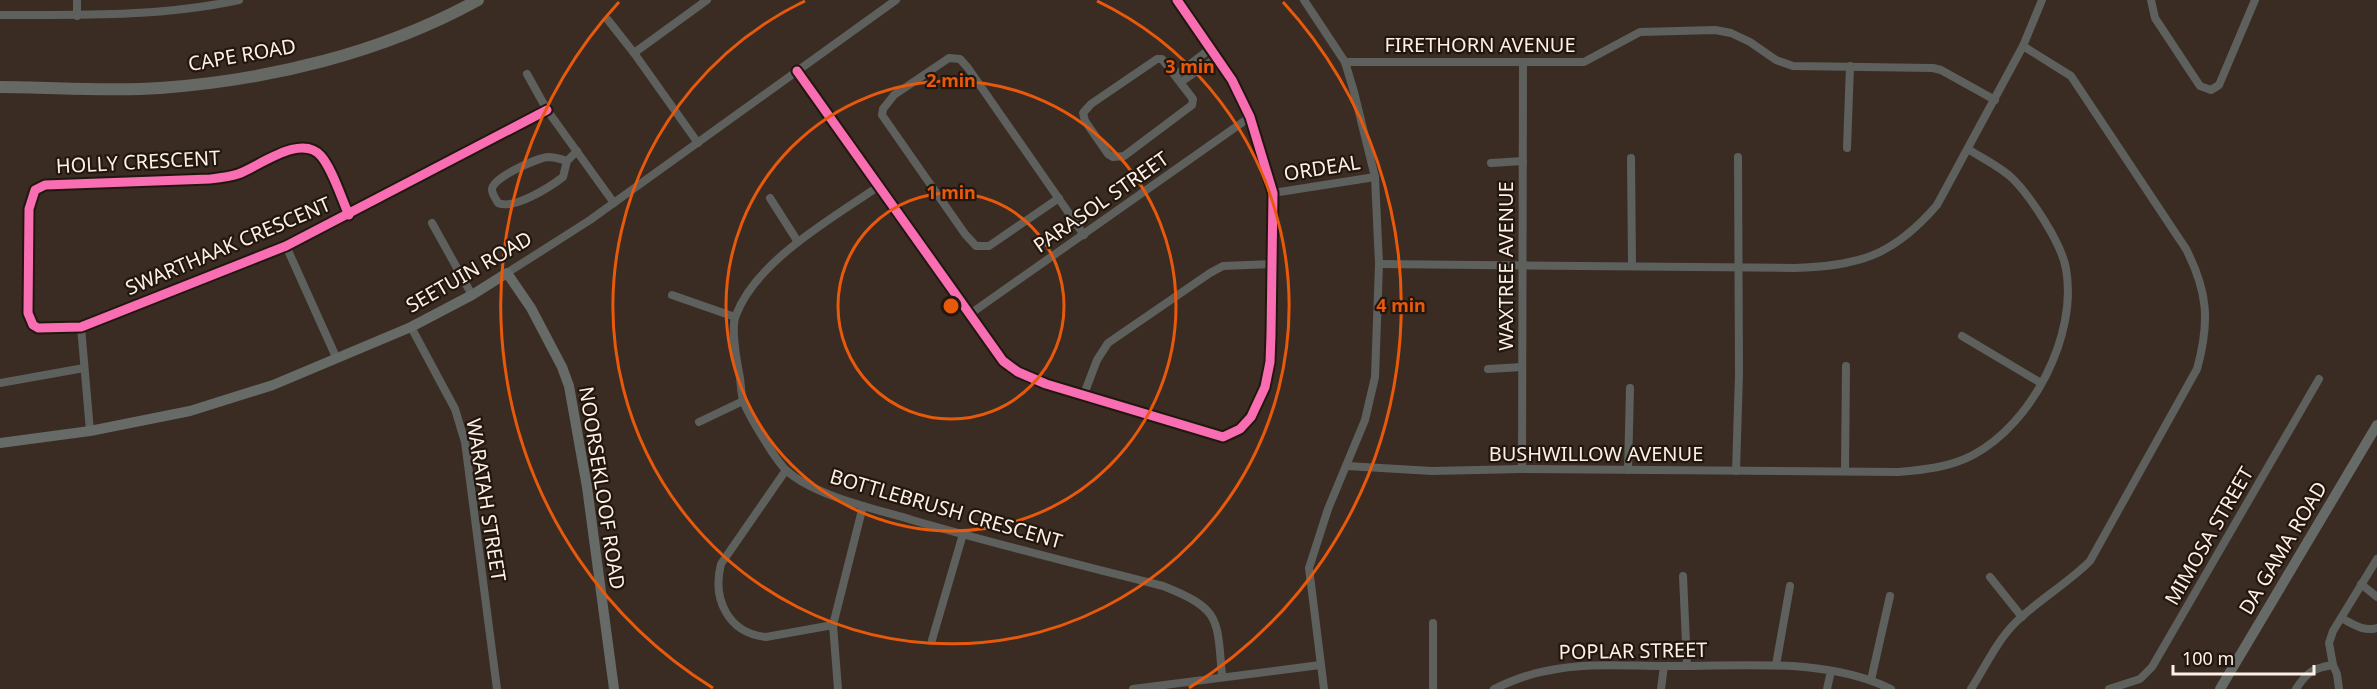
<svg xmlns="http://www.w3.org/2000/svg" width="2377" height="689" viewBox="0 0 2377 689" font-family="'Noto Sans',sans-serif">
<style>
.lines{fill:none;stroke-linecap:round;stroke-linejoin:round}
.street{stroke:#5d605d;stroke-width:8}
.secondary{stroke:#666b67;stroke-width:10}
.primary{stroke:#656863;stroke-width:12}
.cycleway-casing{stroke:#22170e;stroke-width:13}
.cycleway{stroke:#f96db3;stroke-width:9}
.ring{fill:none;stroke:#e8590c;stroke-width:3}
.labels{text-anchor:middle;stroke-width:4.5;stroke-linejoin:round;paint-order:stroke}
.street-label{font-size:20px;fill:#fef0e7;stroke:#22170e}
.centre{fill:#e8590c;stroke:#22170e;stroke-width:3}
.ring-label{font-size:18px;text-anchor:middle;font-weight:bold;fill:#e8590c;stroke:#22170e;stroke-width:4.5;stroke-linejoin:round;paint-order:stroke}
</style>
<rect width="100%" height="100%" fill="#3a2c22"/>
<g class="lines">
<g class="street">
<polyline points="1304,0 1345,62 1354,92 1375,177 1379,264 1375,377 1365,420 1328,509 1309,568 1324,689"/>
<polyline points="2151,0 2155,18 2194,77 2200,86 2211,90 2219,85 2255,0"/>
<path d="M0,15C80,15 160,17 239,0"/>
<polyline points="77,16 77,0"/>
<polyline points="608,20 634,53 698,143"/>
<polyline points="634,53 707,0"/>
<polygon points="1157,59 1162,59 1193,99 1192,105 1124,156 1113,157 1108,154 1085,121 1083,113 1091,104"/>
<polyline points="1345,62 1584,62 1640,32 1715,30 1731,33 1750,42 1776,60 1793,66 1933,68 1941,70 1995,100"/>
<polyline points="797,71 1003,361 1018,372 1046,384 1223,437 1240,429 1251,417 1265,387 1270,362 1271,335 1273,193 1250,117 1232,80 1177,0"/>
<polyline points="527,74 547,110 614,203"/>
<polyline points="1176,75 1210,49"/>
<polyline points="1181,82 1216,58"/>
<polyline points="1847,148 1850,66"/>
<polyline points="1631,158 1632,266"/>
<path d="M567,161C561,159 554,157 548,157C537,158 491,178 492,190C492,194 496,199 498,203C514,210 550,187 563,177L567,161L577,151"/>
<polyline points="1491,163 1523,161"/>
<path d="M879,186C833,218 757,260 736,315C730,329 737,362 740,378C741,385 741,393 743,400C748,415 775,459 786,470C814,496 876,509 912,520C995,544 1079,565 1163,586C1221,609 1217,618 1222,676"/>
<polyline points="1273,193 1375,177"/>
<polyline points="770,198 798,242"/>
<polyline points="1059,198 989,246 976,246 965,234 882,115 883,109 894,95 949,58 960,59 968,68 1084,235"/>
<path d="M349,215C341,198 333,170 321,156C301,133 260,166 238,174C229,177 219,178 210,179L45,185L35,190L29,209L28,313L33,325L38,328L81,327L286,246L547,110"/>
<polyline points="432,223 472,295"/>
<polyline points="286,246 336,357"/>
<path d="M1379,264L1794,268C1859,266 1893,256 1937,205L2023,46L2042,0"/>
<polyline points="507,273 590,220 896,0"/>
<polyline points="672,295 735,317"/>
<polyline points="970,314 1250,117"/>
<polyline points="81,327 90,431"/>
<polyline points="411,327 455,409 465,442 497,689"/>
<polyline points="1962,336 2041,383"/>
<polyline points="1488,369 1522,367"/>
<polyline points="0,383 84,368"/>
<polyline points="1084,394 1097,360 1108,343 1210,273 1223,266 1273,264"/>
<polyline points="699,422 743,401"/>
<path d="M1347,466L1432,471L1522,469L1898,472C1923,470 1951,467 1973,455C2032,424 2078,335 2066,269C2062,244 2031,197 2013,179C2001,167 1983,159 1968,149"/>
<polyline points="1522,469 1523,63"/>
<path d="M786,470L721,564C712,599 728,633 766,637L833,625"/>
<polyline points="1628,470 1630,388"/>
<polyline points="1736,471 1739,374 1738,157"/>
<polyline points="1845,471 1846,366"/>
<polyline points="1683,576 1687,666"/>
<polyline points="1990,577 2022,617"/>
<polyline points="2361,584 2377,597"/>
<path d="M2341,618C2353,624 2363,632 2377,628"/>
<polyline points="1433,623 1433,689"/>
<polyline points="932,640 963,534"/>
<polyline points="1776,665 1790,586"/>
<polyline points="2333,665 2337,674 2339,689"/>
<polyline points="1871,680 1890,596"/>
<polyline points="838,689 833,625 863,506"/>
<polyline points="1133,689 1320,665"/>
<path d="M1494,689C1511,681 1528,674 1546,671C1586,662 1625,666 1665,666C1740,667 1822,656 1891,689"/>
<polyline points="1661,689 1664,666"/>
<polyline points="1827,689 1831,671"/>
<path d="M1971,689C1985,667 1997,641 2015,623C2038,600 2067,584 2090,561L2197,369C2210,322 2208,292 2186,249L2071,76L2023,46"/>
<polyline points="2109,689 2140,679 2152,667 2319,379"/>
<path d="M2296,689C2307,672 2313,668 2333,665L2329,643L2333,631L2377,559"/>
</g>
<g class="secondary">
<polyline points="0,443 90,431 190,411 273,385 411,327 472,295 507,273 531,308 562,367 569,386 587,487 614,689"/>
<polyline points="2220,689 2377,425"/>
</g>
<path class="primary" d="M0,87C52,87 108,92 160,88C269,80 382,53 478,0"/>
<g class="cycleway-casing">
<g id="cycleway">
<polyline points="797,71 1003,361 1018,372 1046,384 1223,437 1240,429 1251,417 1265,387 1270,362 1271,335 1273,193 1250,117 1232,80 1177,0"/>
<path d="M349,215C341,198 333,170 321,156C301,133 260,166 238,174C229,177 219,178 210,179L45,185L35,190L29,209L28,313L33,325L38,328L81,327L286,246L547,110"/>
</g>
</g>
<use href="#cycleway" class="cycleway"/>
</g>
<g class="ring">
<circle cx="951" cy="306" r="113"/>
<circle cx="951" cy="306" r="225"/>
<path d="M1097 1A338 338 0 1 1 805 1"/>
<path d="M713 688A450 450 0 0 1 619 2M1283 2A450 450 0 0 1 1189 688"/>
</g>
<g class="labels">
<g class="street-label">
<text x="1480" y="52">FIRETHORN AVENUE</text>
<text transform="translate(242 55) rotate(-10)" y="7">CAPE ROAD</text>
<text transform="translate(138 162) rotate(-3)" y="7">HOLLY CRESCENT</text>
<text transform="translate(1322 168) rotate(-9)" y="7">ORDEAL</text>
<text transform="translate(1101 202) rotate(-35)" y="7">PARASOL STREET</text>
<text transform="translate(228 246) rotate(-23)" y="7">SWARTHAAK CRESCENT</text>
<text transform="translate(1506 266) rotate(-90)" y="7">WAXTREE AVENUE</text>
<text transform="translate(469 272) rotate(-30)" y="7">SEETUIN ROAD</text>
<text x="1596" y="461">BUSHWILLOW AVENUE</text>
<text transform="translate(602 488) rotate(81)" y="7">NOORSEKLOOF ROAD</text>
<text transform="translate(486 500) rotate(81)" y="7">WARATAH STREET</text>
<text transform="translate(946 509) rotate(16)" y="7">BOTTLEBRUSH CRESCENT</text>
<text transform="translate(2209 536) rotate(-60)" y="7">MIMOSA STREET</text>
<text transform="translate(2283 548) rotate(-59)" y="7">DA GAMA ROAD</text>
<text transform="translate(1633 651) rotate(-1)" y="7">POPLAR STREET</text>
</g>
</g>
<circle cx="951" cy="306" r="9" class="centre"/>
<g class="ring-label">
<text x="1190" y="73">3 min</text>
<text x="951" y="87">2 min</text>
<text x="951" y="199">1 min</text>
<text x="1401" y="312">4 min</text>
</g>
<path d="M2173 665v9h141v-9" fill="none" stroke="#fef0e7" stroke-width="3"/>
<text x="2182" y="665" font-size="18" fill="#fef0e7" stroke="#22170e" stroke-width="4.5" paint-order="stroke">100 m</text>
</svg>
